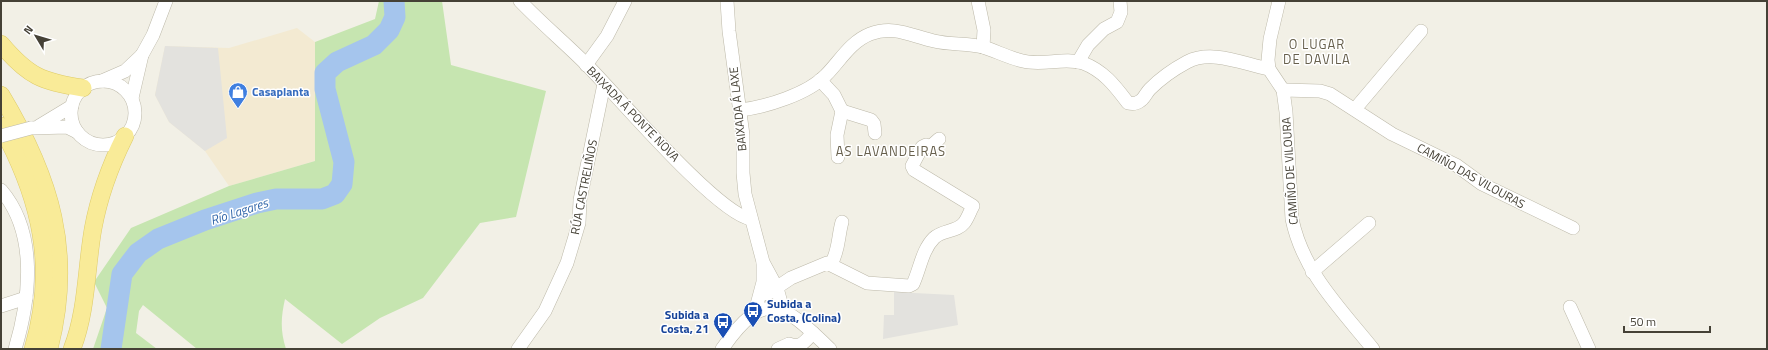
<svg xmlns="http://www.w3.org/2000/svg" width="1768" height="350" viewBox="0 0 1768 350" font-family="'Titillium Web',sans-serif">
<style>
.commercial{fill:#f3ead2}
.green{fill:#c6e5b0}
.parking{fill:#e3e2de}
.lines{fill:none;stroke-linecap:round;stroke-linejoin:round}
.river{stroke:#a5c5ed;stroke-width:21}
.minor-casing{stroke:#bdb9a9;stroke-width:14}
.major-casing{stroke:#decb68;stroke-width:18}
.minor{stroke:#fff;stroke-width:13}
.major{stroke:#f9eb98;stroke-width:17}
.minor-bridge-casing{stroke:#bdb9a9;stroke-width:14;stroke-linecap:butt}
.minor-bridge{stroke:#fff;stroke-width:13}
.labels{text-anchor:middle;stroke-width:3;stroke-linejoin:round;paint-order:stroke}
.shop-label{font-size:12px;font-weight:bold;fill:#366cbe;stroke:#fff;text-anchor:start}
.street-label{font-size:12px;fill:#454136;stroke:#fff}
.transit-label{font-size:12px;font-weight:bold;fill:#164399;stroke:#fff;text-anchor:start}
.neighbourhood-label{font-size:13px;letter-spacing:1px;fill:#67604d;stroke:#fff}
.water-label{font-size:13px;font-style:italic;fill:#3468ab;stroke:#fff}
</style>
<rect width="100%" height="100%" fill="#f2f0e6"/>
<polygon class="commercial" points="297,28 315,42 315,161 229,186 205,151 169,122 155,95 165,46 229,48"/>
<path class="green" d="M379,1H442L451,65L546,91L516,217L480,223L423,298L380,318L342,344L285,299C281,317 280,330 286,349H197L143,305L139,311L136,333L157,349H93L107,308L94,282L131,228L229,186L315,161V42L375,19Z"/>
<g class="parking">
<polygon points="165,46 218,48 227,138 205,151 169,122 155,95"/>
<polygon points="894,292 954,295 958,325 883,339 884,315 894,315"/>
</g>
<g class="lines">
<polyline class="river" points="111,349 122,274 138,253 158,239 205,220 257,203 276,199 322,199 335,194 342,184 344,162 325,89 325,73 337,62 374,45 389,30 395,17 394,1"/>
<g class="minor-casing">
<g id="minor">
<path d="M520,1C541,23 564,42 586,64C615,93 717,214 751,219"/>
<polyline points="727,1 729,31 743,135 743,173 745,194 763,262 777,288 783,310"/>
<polyline points="978,1 984,30 983,47"/>
<path d="M1279,1L1270,39L1268,60L1269,69L1283,90L1286,112L1292,219C1303,272 1340,308 1373,349"/>
<polyline points="1078,62 1088,45 1104,29 1117,22 1121,12 1120,1"/>
<polyline points="586,65 607,36 625,1"/>
<polyline points="820,80 834,95 842,111 837,135 838,157"/>
<polyline points="102,81 125,71 142,55"/>
<circle cx="103" cy="113" r="32"/>
<polyline points="1283,90 1320,91 1330,94 1392,134 1456,165 1482,184 1573,228"/>
<polyline points="132,98 142,55 153,35 166,1"/>
<polyline points="1355,109 1421,31"/>
<path d="M740,110C766,107 808,94 826,75C840,61 850,42 870,34C894,25 911,36 934,41C950,45 967,43 983,47C996,51 1009,58 1023,61C1042,66 1065,57 1083,63C1104,71 1115,86 1128,103C1132,104 1136,104 1140,101C1144,99 1146,93 1150,89C1160,79 1174,69 1187,62C1212,49 1243,64 1269,69"/>
<polyline points="842,111 871,120 874,124 875,133"/>
<polyline points="39,126 72,106"/>
<polyline points="31,128 67,127 77,132"/>
<path d="M1,190C38,233 30,299 15,349"/>
<path d="M831,264C839,251 838,236 842,222"/>
<polyline points="1312,272 1369,223"/>
<path d="M767,294L791,278L827,263L867,283L909,286L913,284C920,269 922,250 934,238C942,230 957,232 964,223C968,218 970,211 973,206L914,170L912,166L922,147L926,145L930,147L939,139"/>
<polyline points="1,306 26,298"/>
<polyline points="1570,307 1589,349"/>
<polyline points="755,312 763,282 763,264"/>
<polyline points="518,349 545,311 567,263 579,223 580,200 604,84"/>
<path d="M722,349C766,286 783,304 830,349"/>
<path d="M778,349L789,344C801,349 805,341 813,333"/>
</g>
</g>
<g class="major-casing">
<g id="major">
<path d="M1,44C28,76 42,82 83,88"/>
<path d="M1,95C51,178 74,253 49,349"/>
<path d="M1,126C41,199 57,267 33,349"/>
<path d="M72,349C87,311 86,269 93,229C99,196 110,166 125,136"/>
</g>
</g>
<use href="#minor" class="minor"/>
<use href="#major" class="major"/>
<g class="minor-bridge-casing">
<polyline id="minor-bridge" points="1,136 31,128"/>
</g>
<use href="#minor-bridge" class="minor-bridge"/>
</g>
<defs>
<g id="shop-pin" transform="scale(1)"><path d="M0 17L-7.5 6A9.5 9.5 0 1 1 7.5 6Z" fill="#3f7fe0" stroke="#fff"/><path d="M-5-2.5h2.3a2.7 3.5 0 0 1 5.4 0H5L5.5 6h-11ZM-1.5-2.5h3a1.5 2.3 0 0 0-3 0Z" fill="#fff"/></g>
<g id="bus-pin" transform="scale(1)"><path d="M0 17L-7.5 6A9.5 9.5 0 1 1 7.5 6Z" fill="#1a4fb4" stroke="#fff"/><path d="M-5-6H5V4H4V6H2V4H-2V6H-4V4H-5ZM-3.5-4V0h7V-4ZM-3.5 1.2v1.5H-2V1.2ZM2 1.2v1.5H3.5V1.2Z" fill="#fff"/></g>
</defs>
<g fill-rule="evenodd">
<use href="#shop-pin" x="238" y="92"/>
<use href="#bus-pin" x="753" y="311"/>
<use href="#bus-pin" x="723" y="322"/>
</g>
<g class="labels">
<g class="shop-label">
<text x="252" y="96">Casaplanta</text>
</g>
<g class="street-label">
<text transform="translate(738 109) rotate(-96)" y="4">BAIXADA Á LAXE</text>
<text transform="translate(633 114) rotate(46)" y="4">BAIXADA Á PONTE NOVA</text>
<text transform="translate(1290 171) rotate(-94)" y="4">CAMIÑO DE VILOURA</text>
<text transform="translate(1471 176) rotate(29)" y="4">CAMIÑO DAS VILOURAS</text>
<text transform="translate(584 187) rotate(-79)" y="4">RÚA CASTRELIÑOS</text>
</g>
<g class="transit-label">
<text x="767" y="308">Subida a<tspan x="767" dy="14">Costa, (Colina)</tspan></text>
<text x="709" y="319" text-anchor="end">Subida a<tspan x="709" dy="14">Costa, 21</tspan></text>
</g>
<g class="neighbourhood-label">
<text x="1317" y="49">O LUGAR<tspan x="1317" dy="15">DE DAVILA</tspan></text>
<text x="891" y="156">AS LAVANDEIRAS</text>
</g>
<g class="water-label">
<text transform="translate(239 211) rotate(-18)" y="5">Río Lagares</text>
</g>
</g>
<rect width="1768" height="350" fill="none" stroke="#454136" stroke-width="4"/>
<g transform="translate(36 36) rotate(308)" stroke="#ffffff" stroke-width="3" paint-order="stroke">
<path d="M0-3L7 15L0 10L-7 15Z" fill="#454136"/>
<text y="-6" font-size="11" font-weight="bold" text-anchor="middle" fill="#454136">N</text>
</g>
<path d="M1624 326v6h86v-6" fill="none" stroke="#454136" stroke-width="2"/>
<text x="1630" y="326" font-size="12" fill="#454136" stroke="#ffffff" stroke-width="3" paint-order="stroke">50 m</text>
</svg>
